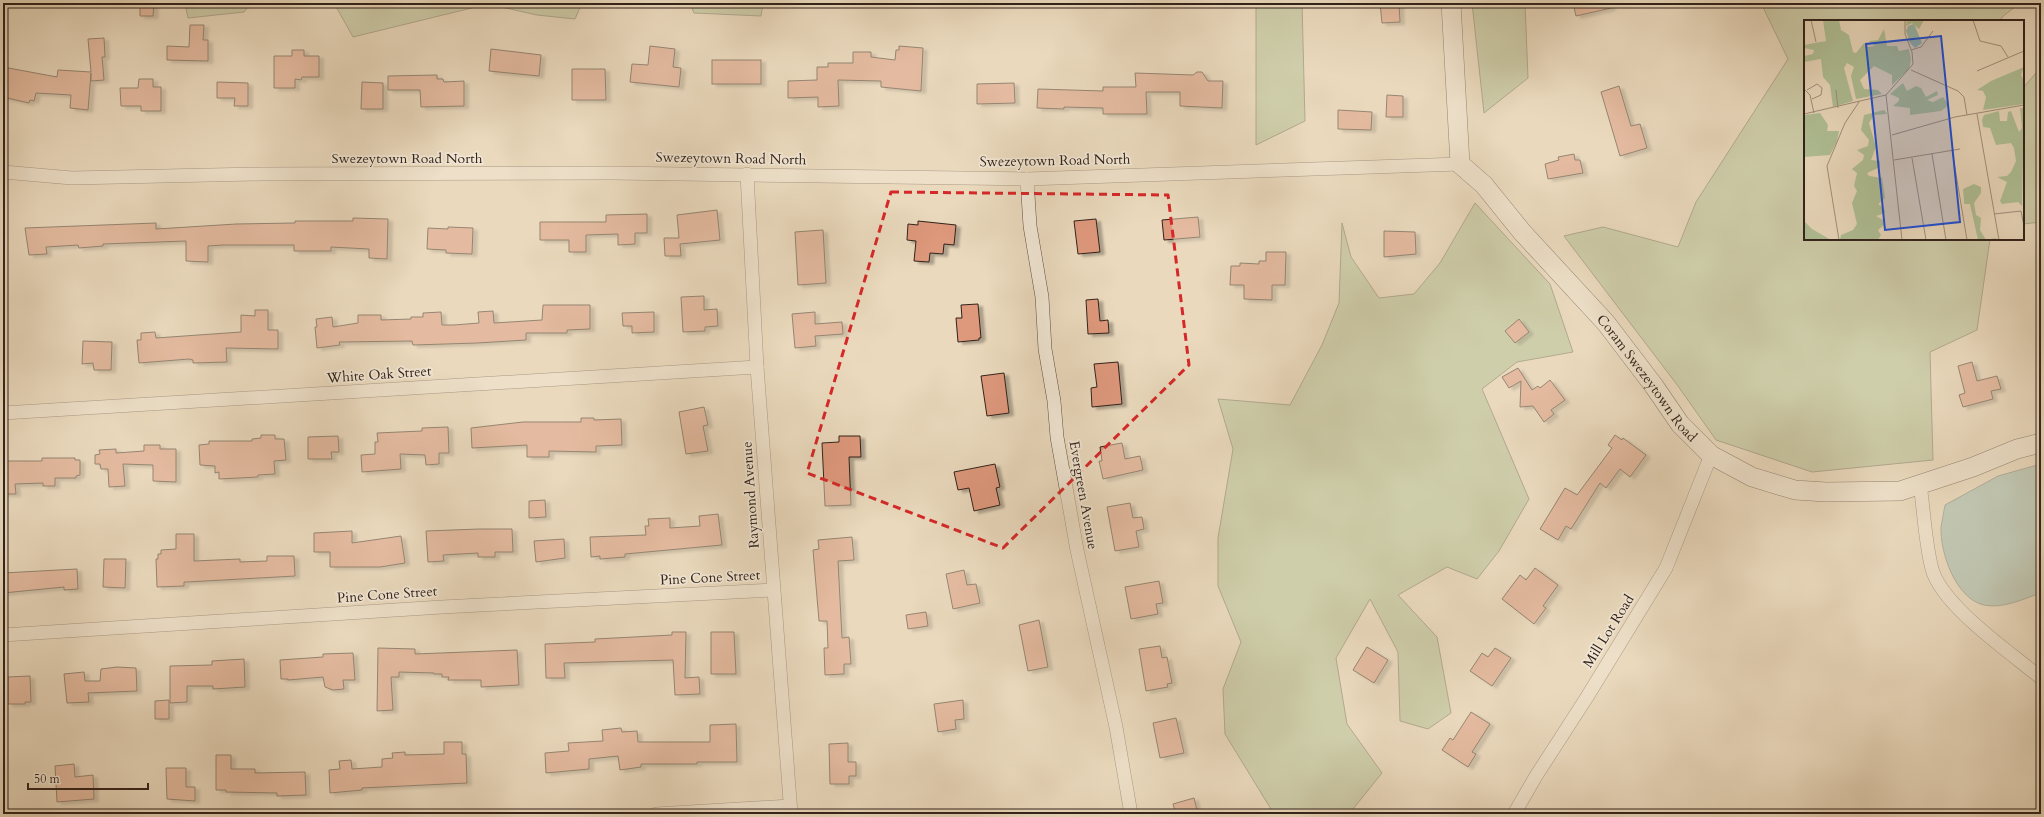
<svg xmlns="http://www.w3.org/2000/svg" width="2044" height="817" viewBox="0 0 2044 817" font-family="Cardo,serif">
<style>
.green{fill:#b0c096;stroke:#707158}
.water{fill:#98bab0;stroke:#6f7d74}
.building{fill:#de987b;stroke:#31221a;filter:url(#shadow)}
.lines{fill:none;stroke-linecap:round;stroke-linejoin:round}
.street-casing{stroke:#5f5043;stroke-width:14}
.secondary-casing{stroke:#31221a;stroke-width:20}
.street{stroke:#f1e6d4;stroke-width:13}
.secondary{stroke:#f1e6d4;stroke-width:19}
.marked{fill:none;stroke:#d62828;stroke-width:3;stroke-dasharray:8 5;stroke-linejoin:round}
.labels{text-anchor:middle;stroke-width:3.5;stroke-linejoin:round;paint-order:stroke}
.street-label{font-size:14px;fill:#31221a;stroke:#f1e6d4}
.inset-road{fill:none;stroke:#a0907c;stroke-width:1}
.view{fill:#1d4ed8;fill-opacity:0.15;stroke:#1d4ed8;stroke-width:2}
.inset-edge{fill:none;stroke:#31221a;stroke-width:2}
</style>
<defs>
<filter id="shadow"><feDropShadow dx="4.5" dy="2.5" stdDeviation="1" flood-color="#0004"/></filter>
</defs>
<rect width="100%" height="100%" fill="#ead9bd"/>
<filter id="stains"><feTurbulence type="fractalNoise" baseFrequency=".005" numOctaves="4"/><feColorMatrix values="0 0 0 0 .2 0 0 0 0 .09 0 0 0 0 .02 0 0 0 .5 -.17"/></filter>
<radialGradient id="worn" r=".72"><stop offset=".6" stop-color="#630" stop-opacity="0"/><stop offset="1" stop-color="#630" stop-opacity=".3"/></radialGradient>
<g class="green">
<polygon points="185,3 251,3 244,12 188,18"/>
<polygon points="334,3 582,3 575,19 537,15 488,4 353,37"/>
<polygon points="690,3 763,3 761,16 694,13"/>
<polygon points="1253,3 1302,3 1305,121 1256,145 1256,6"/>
<polygon points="1472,3 1525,3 1528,78 1484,113"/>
<polygon points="1761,3 2020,3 2002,17 2001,21 1805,21 1805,239 1990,239 1977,330 1930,352 1933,460 1812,472 1716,440 1678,386 1564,236 1603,227 1678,247 1696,202 1788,59"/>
<polygon points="2041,67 2041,222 2023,224 2023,88"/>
<polygon points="1475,203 1550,284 1573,352 1517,362 1482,389 1529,499 1499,551 1477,579 1447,567 1398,595 1437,637 1451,713 1428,729 1400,721 1398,652 1370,599 1336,658 1347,724 1382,773 1349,814 1274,814 1225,734 1223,689 1241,642 1218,586 1218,538 1233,449 1218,399 1290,405 1322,345 1339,303 1342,223 1351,257 1379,298 1414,294 1440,263"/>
</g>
<path class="water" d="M2041,464V593C2023,599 2003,609 1984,605C1956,599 1940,553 1941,527C1942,520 1944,512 1945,505L1998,476Z"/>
<g class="building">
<polygon points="140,3 154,3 153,16 140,16"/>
<polygon points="1380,3 1399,3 1400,22 1382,23"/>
<polygon points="1573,3 1610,3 1611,8 1576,16"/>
<polygon points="190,25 204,25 203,40 208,40 208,61 167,60 167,46 189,47"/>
<polygon points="104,38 105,57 102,57 104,80 91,81 91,73 88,110 70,108 71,95 36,93 34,101 30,100 29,103 3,97 3,67 57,77 58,70 91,72 88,39"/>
<polygon points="650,46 675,49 673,67 681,68 679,87 630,82 632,64 648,65"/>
<polygon points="899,46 923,48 921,91 881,87 881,81 838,80 839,106 818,107 818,97 788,98 788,81 817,80 817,67 828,67 828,63 853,63 853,52 871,52 871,57 895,60 896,50 899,50"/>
<polygon points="491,49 541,55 539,76 489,71"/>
<polygon points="292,50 304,50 304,56 319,56 319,77 302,77 301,80 295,79 295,88 274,88 274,56 292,56"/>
<rect x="712" y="60" width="49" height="24"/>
<polygon points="572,69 605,69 606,100 572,100"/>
<polygon points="1197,72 1202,72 1208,81 1223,81 1222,108 1180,106 1180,92 1146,92 1147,114 1103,114 1103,108 1064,107 1064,109 1037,108 1038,89 1103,91 1103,87 1136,87 1135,73 1193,75"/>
<polygon points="437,75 437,79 443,79 444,82 464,81 464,106 421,107 420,90 388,90 388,76"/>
<polygon points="139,79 153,79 153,87 161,87 161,111 141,111 141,106 121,106 120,88 138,88"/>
<polygon points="217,82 248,83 248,106 234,106 235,98 217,98"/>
<polygon points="362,82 383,83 383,109 361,109"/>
<polygon points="1014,83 1015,103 977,104 977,84"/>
<polygon points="1619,86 1631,126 1640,124 1647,148 1620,156 1601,92"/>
<polygon points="1387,95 1403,96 1403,117 1386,117"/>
<polygon points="1338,110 1372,112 1371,130 1338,129"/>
<polygon points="1574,154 1575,160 1580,160 1583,173 1548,179 1545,164 1559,160 1558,157"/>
<polygon points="717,210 720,240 680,244 681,256 665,256 664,238 679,238 677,215"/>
<polygon points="647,214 647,233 635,233 635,244 618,245 618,234 586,235 586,252 569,252 569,240 540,240 540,222 606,222 606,215"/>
<polygon points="1198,217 1200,237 1164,240 1162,220"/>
<polygon points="353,218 388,219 387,259 369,258 369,249 331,247 331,251 294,251 294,245 223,245 208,246 208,262 186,261 186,241 103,244 103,246 79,248 78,245 46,247 47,254 29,255 25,228 156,223 156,229 236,224 295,223 295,221 353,221"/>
<polygon points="1096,219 1100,252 1078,254 1074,221"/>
<polygon points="918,221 956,225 954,245 944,244 943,254 930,253 929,262 914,261 916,241 907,240 908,224 918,225"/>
<polygon points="448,227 473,228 472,254 446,253 446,250 427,249 428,228 448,229"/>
<polygon points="823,230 826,283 798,285 795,232"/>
<polygon points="1384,231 1415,232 1416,254 1384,257"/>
<polygon points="1266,252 1286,252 1285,285 1272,285 1272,300 1244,299 1244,285 1230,285 1231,266 1240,266 1240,263 1259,264 1259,261 1266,261"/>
<polygon points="704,296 704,310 717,309 718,326 705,327 705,331 683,332 681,297"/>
<polygon points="1098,299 1100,321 1108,320 1109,333 1088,334 1086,300"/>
<polygon points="978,304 981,338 979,338 979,340 958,342 956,318 962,318 961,305"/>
<polygon points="543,305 590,305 590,329 567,330 567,333 526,333 526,340 477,343 413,345 412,341 339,342 340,345 317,348 315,327 317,327 316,319 332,317 333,327 358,323 358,315 381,315 381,320 411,319 411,317 423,317 423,313 441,312 442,325 454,325 479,323 478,312 493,311 494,323 542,320"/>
<polygon points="255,310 268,310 268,330 278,330 278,349 226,348 227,362 193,363 193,360 189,359 139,363 137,340 141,340 141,333 155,332 156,338 241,332 241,315 255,316"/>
<polygon points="654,312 654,332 632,333 632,326 623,326 622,313"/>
<polygon points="815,312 815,324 842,322 843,334 815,336 816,346 795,348 792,314"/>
<polygon points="1519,319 1529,332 1515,343 1505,331"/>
<polygon points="83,341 112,342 111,370 94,370 93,363 82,364"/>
<polygon points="1118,362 1122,404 1092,407 1091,388 1097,387 1094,364"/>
<polygon points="1972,362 1977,381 1997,376 2001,389 1991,391 1993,399 1963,407 1959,395 1965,393 1958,366"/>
<polygon points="1518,368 1532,390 1538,386 1540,388 1550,380 1565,400 1551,410 1554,414 1544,422 1533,406 1520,407 1521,381 1509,388 1502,377"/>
<polygon points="1004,373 1009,413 987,416 981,376"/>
<polygon points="704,407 708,425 703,426 708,451 686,454 679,412"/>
<polygon points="581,418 594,418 594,420 621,419 622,445 596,446 596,452 549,451 549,457 527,457 527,445 472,448 471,428 523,422 581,422"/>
<polygon points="448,427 449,453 439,453 439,464 426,465 425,455 400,454 401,469 362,472 361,455 375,454 375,442 378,442 377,433 422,431 422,428"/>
<polygon points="261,435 275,435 275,439 284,439 286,460 274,461 275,474 258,475 258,477 219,479 219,472 215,473 215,466 200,465 199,445 209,444 209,441 252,441 252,439 261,438"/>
<polygon points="1615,435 1622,440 1623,438 1646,455 1630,477 1620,469 1606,488 1600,483 1571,529 1566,526 1558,540 1540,529 1565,488 1577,495 1612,448 1608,445"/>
<polygon points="338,436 339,452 331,452 332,459 308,459 308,437"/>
<polygon points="839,436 860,436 861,457 849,457 851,505 825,506 822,443 839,442"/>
<polygon points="1122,443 1125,459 1140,456 1143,470 1103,479 1099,461 1102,461 1100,447"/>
<polygon points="144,445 160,445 160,449 176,449 176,482 153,481 153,465 123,464 125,486 109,487 108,469 101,469 100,464 95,464 95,455 100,454 99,450 116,449 116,453 144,451"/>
<polygon points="42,458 75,458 75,460 80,460 80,475 76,476 76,478 55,478 55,486 43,486 43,483 15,484 16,494 3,494 3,461 42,461"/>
<polygon points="995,464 1000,487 996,488 1000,505 974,511 969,488 958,490 954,472"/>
<polygon points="545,500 546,517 529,518 529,501"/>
<polygon points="1130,503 1133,518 1142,517 1144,529 1136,531 1139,547 1115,551 1107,507"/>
<polygon points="718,514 722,545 625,554 625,557 600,559 600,556 591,557 590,537 646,535 645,526 649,526 648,519 670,518 670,528 700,526 699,516"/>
<polygon points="479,529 512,529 513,552 495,552 495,557 478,557 478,553 443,555 444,561 428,562 426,531"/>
<polygon points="352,531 352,543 401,536 405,563 380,567 330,567 330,552 314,552 314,533"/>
<polygon points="176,534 194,534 194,561 240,559 240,562 267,561 267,556 294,556 295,576 187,582 184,582 184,586 157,587 156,559 158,559 158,554 161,554 161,550 176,549"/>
<polygon points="852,537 854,560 838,561 842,638 849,637 851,664 844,664 844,674 825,675 824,648 828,648 827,621 819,621 813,550 819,549 818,540"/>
<polygon points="564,539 565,558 536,562 534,541"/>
<polygon points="104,559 126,559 125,588 103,587"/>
<polygon points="1535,568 1558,585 1543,606 1546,608 1534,624 1502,599 1520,575 1526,580"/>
<polygon points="77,569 78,589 64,590 64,587 3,593 3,573"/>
<polygon points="964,570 967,585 976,584 980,603 953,609 946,574"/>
<polygon points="1159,581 1163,603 1156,604 1158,614 1131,619 1125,587"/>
<polygon points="926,612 928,626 908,629 906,615"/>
<polygon points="1039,620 1048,667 1028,671 1019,625"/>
<polygon points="672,632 686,632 685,678 699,677 700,694 675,695 673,660 564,663 565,678 546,678 545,644 595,642 595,639 672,635"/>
<polygon points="711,632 734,632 736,674 711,674"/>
<polygon points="1160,646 1162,658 1167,657 1172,683 1167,684 1168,687 1146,691 1139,649"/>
<polygon points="1367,647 1388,660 1374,683 1353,670"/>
<polygon points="378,648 415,649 415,654 517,650 519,685 481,687 481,680 448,680 449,677 442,677 442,674 434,674 434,673 399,672 399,677 391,677 393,710 377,711"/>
<polygon points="1495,648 1511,658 1492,686 1470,671 1482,653 1488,657"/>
<polygon points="353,653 355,680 343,680 344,689 333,690 325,687 323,677 288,680 288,679 281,679 280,660 323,657 323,654"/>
<polygon points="244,659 245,687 213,689 213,686 187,686 187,702 170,703 170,666 212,665 212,661"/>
<polygon points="117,667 136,668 137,691 88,693 89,702 67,703 64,674 84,672 85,681 100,681 101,669"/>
<polygon points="30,676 31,702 25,702 25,704 8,704 8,677"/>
<polygon points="169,700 169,719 155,719 155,701"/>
<polygon points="963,700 964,719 955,720 956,729 938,732 934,704"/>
<polygon points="1471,712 1490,724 1472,752 1476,754 1468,767 1442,750 1450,738 1453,740"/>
<polygon points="1176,718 1184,753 1160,758 1153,723"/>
<polygon points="736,724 737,762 697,762 697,764 641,764 641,767 620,770 618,756 589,759 589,769 546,773 545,753 569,751 568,743 603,741 602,730 621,728 622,732 637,731 638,742 710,742 710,725"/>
<polygon points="444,742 462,742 462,754 466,754 467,783 362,788 362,790 330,793 329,770 340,769 339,761 351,760 352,769 382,767 382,759 393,758 392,753 405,752 405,755 444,754"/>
<polygon points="848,743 848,762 856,762 856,776 849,776 849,784 830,784 829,744"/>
<polygon points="216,755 231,755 231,769 255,769 255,773 305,772 306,795 277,796 277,793 226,792 226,790 216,790"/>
<polygon points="74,764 75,777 93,775 94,799 57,802 55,766"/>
<polygon points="166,768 186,768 186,787 195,787 195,801 167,799"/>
<polygon points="1194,798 1198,814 1176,814 1173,804"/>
</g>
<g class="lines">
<g class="street-casing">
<g id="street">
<polyline points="3,172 72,178 260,174 613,173 1027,179 1460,164"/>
<polyline points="747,174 757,367 791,814"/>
<polyline points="1027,179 1030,226 1042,297 1045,349 1054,401 1057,437 1077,550 1116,727 1131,814"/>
<polyline points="3,413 757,367"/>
<path d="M1920,484C1924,512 1925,542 1932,569C1942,606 2011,653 2041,678"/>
<polyline points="3,635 442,607 773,590"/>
<polyline points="656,814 790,806"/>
<polyline points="1514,814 1536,776 1587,697 1666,568 1711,455"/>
</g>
</g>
<g class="secondary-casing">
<g id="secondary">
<path id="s1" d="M1451,3L1460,164L1484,185L1522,232L1606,323L1654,386L1680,424L1711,455L1752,477L1795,490L1826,492L1900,491L1973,467L2017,449L2041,443"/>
</g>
</g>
<use href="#street" class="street"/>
<use href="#secondary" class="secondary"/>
</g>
<path d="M0 0H2044V817H0ZM891,192L1168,195L1189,365L1003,548L807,473Z" fill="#ead9bd" fill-opacity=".55" fill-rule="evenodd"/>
<path class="marked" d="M891,192L1168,195L1189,365L1003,548L807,473Z"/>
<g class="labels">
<g class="street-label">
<text x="407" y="163">Swezeytown Road North</text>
<text transform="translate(731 158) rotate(1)" y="5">Swezeytown Road North</text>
<text transform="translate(1055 160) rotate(-1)" y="5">Swezeytown Road North</text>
<text transform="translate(379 374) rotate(-4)" y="5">White Oak Street</text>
<text dy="5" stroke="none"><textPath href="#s1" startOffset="446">Coram Swezeytown Road</textPath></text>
<text transform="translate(750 495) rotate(-94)" y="5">Raymond Avenue</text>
<text transform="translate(1084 495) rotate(80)" y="5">Evergreen Avenue</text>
<text transform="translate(710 577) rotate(-3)" y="5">Pine Cone Street</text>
<text transform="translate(387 594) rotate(-4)" y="5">Pine Cone Street</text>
<text transform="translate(1608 631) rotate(-58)" y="5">Mill Lot Road</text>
</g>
</g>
<g transform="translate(1804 20)">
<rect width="220" height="220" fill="#ead9bd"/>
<path d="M19,0H35L37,10L45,15L49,32L52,33L60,23L64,27L71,26L65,21L74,20L80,9L83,26H93L95,31L105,29L107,40L105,49L88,65V55L70,46L56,60L60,69L74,70L78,74L52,79L47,56L50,47L43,43L40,48L49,81L29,87L26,65L19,57L17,39L0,42V36L9,34L10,30L0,28V25L22,21ZM103,0H120L115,9L108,3L102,6ZM220,47L217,55L220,60V84L179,90L182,77L179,71L173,70L187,61ZM99,63L103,71L112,66L117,68L122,77L133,71L134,75L123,80L129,82L139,77L145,85L137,91L106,95V88L89,86L95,81V78L86,74ZM216,88H220L218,186L214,182L198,184L196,181L203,162L193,157L203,156L207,152L212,141L210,128L207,123L192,125L186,108L179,107L178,100L180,95L195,91L196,101H203L204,92L207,91L215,112L218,108ZM80,90L83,94L70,95L65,103L72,127L67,140L76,141V147L63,153L65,156L78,158L81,178L74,184L80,188L81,193L72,196L79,200L80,205L74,210L77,215L74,220H36L37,215L49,210L53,204L48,183L53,171L50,166L53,153L48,149L59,140L60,135L53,130L64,126L65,120L57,110L60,95ZM16,93L24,105L23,111H35L33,121L26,135L0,137V95ZM170,164L177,167V173L170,183L172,195L177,198L176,210L182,220L192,218V220H174L166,184H160V181L159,169ZM0,201L8,209L27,220H0Z" fill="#b0c096"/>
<path d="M110,4L118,23L111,28L106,23L102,11L104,6Z" fill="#98bab0"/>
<path class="inset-road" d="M7,0L12,22M169,0L176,21L197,26L204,37M107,30L117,27L129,11M107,50L154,71L160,77L163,95M173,51L220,31M0,69L6,75L10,93M3,70L13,64L18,68L17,75L8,79M32,70L34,88M82,75L98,220M0,94L82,75L109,44L108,32L101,14V0M173,94L195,220M88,115L151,97L220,85M148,130L163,220M128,134L142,220M108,138L122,220M90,140L156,129M190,194L217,191L220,206M35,220L23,146L41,103L55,82"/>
<path class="view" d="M137,16L156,202L81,210L62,24Z"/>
<rect width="220" height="220" class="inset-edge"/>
</g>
<rect width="2044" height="817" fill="none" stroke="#ead9bd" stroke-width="16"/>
<rect x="4" y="4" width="2036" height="809" fill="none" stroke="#31221a" stroke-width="2"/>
<rect x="8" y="8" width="2028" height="801" fill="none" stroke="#31221a"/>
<path d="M28 783v6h120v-6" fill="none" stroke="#31221a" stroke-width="2"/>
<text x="34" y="783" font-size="12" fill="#31221a" stroke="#f1e6d4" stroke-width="3" paint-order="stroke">50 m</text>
<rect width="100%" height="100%" filter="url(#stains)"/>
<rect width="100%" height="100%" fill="url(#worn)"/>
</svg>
